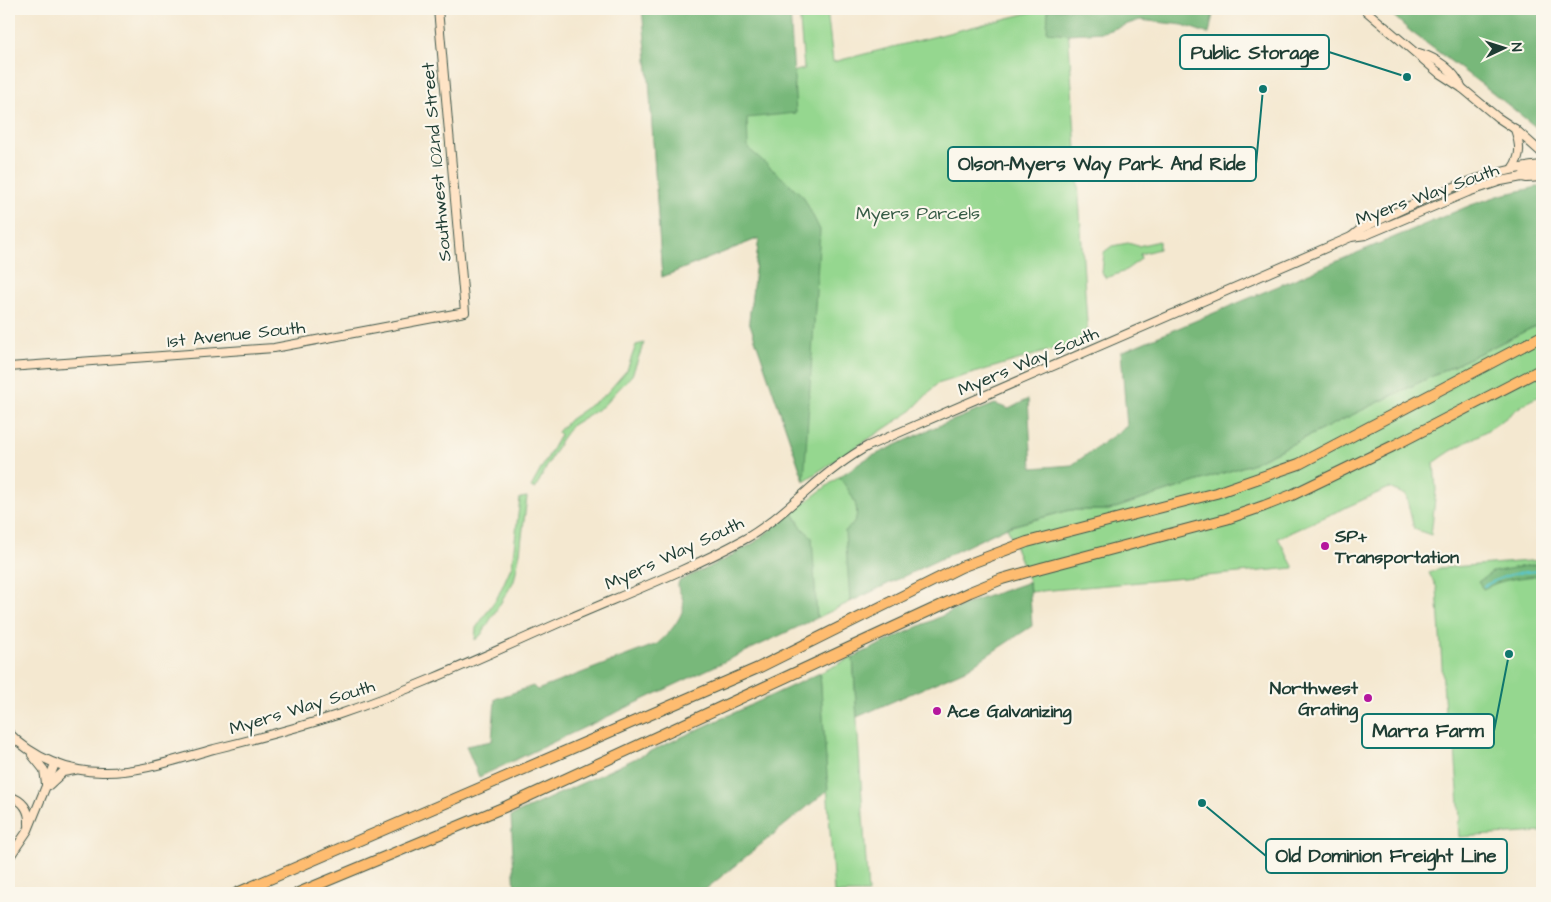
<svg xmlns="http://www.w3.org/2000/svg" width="1551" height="902" viewBox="0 0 1551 902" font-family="'Architects Daughter',sans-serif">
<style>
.green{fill:#95d78f;stroke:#5a8a62}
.forest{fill:#78b87a;stroke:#4c7a57}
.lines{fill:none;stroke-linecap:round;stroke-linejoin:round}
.stream{stroke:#58c6cc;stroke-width:2}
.secondary-casing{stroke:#3f574b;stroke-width:10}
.highway-casing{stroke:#3f574b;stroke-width:12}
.secondary{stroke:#ffe4c6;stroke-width:8}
.highway{stroke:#febc70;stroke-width:10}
.poi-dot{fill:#b5179e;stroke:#fbf7ec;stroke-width:2}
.labels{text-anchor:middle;stroke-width:4.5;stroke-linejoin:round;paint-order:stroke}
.street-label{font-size:18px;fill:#1f3d34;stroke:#fbf7ec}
.park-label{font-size:18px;fill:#375c46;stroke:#fbf7ec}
.poi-label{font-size:18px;font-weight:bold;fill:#1f3d34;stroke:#fbf7ec;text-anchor:start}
.leader{fill:none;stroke:#0f766e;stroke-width:2}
.callout-dot{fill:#0f766e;stroke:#fbf7ec;stroke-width:2}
.callout{fill:#fbf7ec;stroke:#0f766e;stroke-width:2}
.callout-label{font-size:19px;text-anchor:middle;font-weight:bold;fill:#1f3d34}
</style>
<rect width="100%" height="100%" fill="#fbf7ec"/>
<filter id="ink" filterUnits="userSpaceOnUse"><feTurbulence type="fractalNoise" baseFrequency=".02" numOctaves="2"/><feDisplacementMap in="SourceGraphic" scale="10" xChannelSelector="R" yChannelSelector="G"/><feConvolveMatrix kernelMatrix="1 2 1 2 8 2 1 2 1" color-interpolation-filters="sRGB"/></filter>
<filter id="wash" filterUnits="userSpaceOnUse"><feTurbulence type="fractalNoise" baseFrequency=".0096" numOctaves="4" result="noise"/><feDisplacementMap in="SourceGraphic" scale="20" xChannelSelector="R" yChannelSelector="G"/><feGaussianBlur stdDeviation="1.12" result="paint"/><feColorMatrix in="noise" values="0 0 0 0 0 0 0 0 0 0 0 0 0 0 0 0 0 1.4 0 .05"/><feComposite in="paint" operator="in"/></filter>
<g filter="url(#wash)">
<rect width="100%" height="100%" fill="#f4e8d0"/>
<g class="green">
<polygon points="799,9 827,9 833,62 1044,9 1067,9 1088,339 937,384 910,412 804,481 749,321 759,238 662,277 651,107 804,69"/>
<polygon points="1159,241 1159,249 1140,254 1141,259 1123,272 1106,278 1102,273 1104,252 1112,246 1128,243 1138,246"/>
<path d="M1542,323V396C1527,399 1515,411 1503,420C1481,436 1455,446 1434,463L1436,490L1431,535L1414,529L1406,495L1389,488L1278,538L1294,568L1030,592L1029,582L1007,527L850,600V602L817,618L799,522L792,512L839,477L843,481L1008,527L1070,510H1109L1251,464Z"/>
<polygon points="644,343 632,375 603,406 572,425 561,440 535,489 531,487 560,435 558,432 569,420 605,395 627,370 636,345"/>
<polygon points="527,497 520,552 514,581 481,635 475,640 476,628 498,596 512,565 520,498"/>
<polygon points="1542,560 1542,832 1459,837 1458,822 1460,820 1455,748 1447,744 1437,588 1429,573 1440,568"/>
<polygon points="853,657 868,893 834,893 820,673"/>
</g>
<g class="forest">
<polygon points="642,9 790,9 796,113 747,118 748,148 803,196 820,230 804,481 749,321 759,238 662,277 649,80"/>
<polygon points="1048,9 1214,9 1209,34 1183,25 1140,20 1104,32 1068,34 1047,32"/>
<polygon points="1386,9 1542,9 1542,132 1492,92 1410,31"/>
<path d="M1542,186V323L1251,464L1109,510H1070L1007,527L850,602L845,531C848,529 852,525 854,522C863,507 847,488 839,477L866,459L933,428L995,404L1009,409L1028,399L1032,468L1072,465L1127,426L1121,352L1471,205L1501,195Z"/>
<path d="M792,512L803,529L812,537L817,618L479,777L466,746L492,741L495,699L533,686L537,690L657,644C667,636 687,614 683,600C681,592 676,589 679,581L724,560L755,542Z"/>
<path d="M1542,563V576C1520,577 1502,579 1483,589L1478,582L1492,572Z"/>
<polygon points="1029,582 1032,626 965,670 857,717 853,657 974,601"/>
<polygon points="820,673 828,790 701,893 623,893 608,890 604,893 515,893 511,816"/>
</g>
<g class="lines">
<path class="stream" d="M1484,586C1508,574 1515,572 1542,571"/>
</g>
</g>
<g filter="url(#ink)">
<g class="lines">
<g class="secondary-casing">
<g id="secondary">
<polyline points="1364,9 1439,73 1462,88 1497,117 1515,129 1542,153"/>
<path d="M1419,53C1437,58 1454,70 1462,88"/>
<path d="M1512,169C1522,155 1520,145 1515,129"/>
<polyline points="1522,177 1525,173 1542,170"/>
<path d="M1351,237L1362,228C1420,201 1478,171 1542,165"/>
<polyline points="9,367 274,348 465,312 438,9"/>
<path d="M9,733C33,758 68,772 102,772C140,773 178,759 214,749C255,739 297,728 337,715C417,688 493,652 570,618C628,593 688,570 743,540C767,527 787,508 807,491C826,474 846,458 868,446L1351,237L1366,235L1468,192L1501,181L1522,177L1527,178L1542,177"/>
<polyline points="32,755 44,770 46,784"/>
<polyline points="49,785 63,772 75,770"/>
<path d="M9,796C22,800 30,809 29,824"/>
<polyline points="9,858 28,830 55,764"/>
</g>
</g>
<g class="highway-casing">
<g id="highway">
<polyline points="237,893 758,668 961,567 1027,542 1216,493 1299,464 1542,336"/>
<polyline points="298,893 507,806 970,592 1002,579 1041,568 1226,519 1264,506 1292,495 1393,446 1542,369"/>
</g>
</g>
<use href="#secondary" class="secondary"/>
<use href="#highway" class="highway"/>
</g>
</g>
<g class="poi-dot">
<circle cx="1325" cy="546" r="5"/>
<circle cx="1368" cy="698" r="5"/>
<circle cx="937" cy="711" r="5"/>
</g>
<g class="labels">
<g class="street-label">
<text transform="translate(436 162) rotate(-95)" y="6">Southwest 102nd Street</text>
<text transform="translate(1427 194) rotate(-20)" y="6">Myers Way South</text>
<text transform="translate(236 334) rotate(-6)" y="6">1st Avenue South</text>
<text transform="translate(1028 361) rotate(-23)" y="6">Myers Way South</text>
<text transform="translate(674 553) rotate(-25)" y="6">Myers Way South</text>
<text transform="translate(302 707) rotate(-17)" y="6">Myers Way South</text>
</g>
<g class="park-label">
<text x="918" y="219">Myers Parcels</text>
</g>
<g class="poi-label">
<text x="1335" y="542">SP+<tspan x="1335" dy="21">Transportation</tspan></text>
<text x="1358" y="694" text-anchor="end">Northwest<tspan x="1358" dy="21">Grating</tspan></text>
<text x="947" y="717">Ace Galvanizing</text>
</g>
</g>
<path class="leader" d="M1407 77L1329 52M1263 89L1256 164M1509 654L1494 731M1202 803L1266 856"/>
<g class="callout-dot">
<circle cx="1407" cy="77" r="5"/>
<circle cx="1263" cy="89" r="5"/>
<circle cx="1509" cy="654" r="5"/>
<circle cx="1202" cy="803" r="5"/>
</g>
<g class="callout">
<rect x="1180" y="35" width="149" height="34" rx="5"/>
<rect x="948" y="147" width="308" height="34" rx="5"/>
<rect x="1362" y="714" width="132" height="34" rx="5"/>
<rect x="1266" y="839" width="241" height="34" rx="5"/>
</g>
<g class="callout-label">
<text x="1255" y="59">Public Storage</text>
<text x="1102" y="170">Olson-Myers Way Park And Ride</text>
<text x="1428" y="737">Marra Farm</text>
<text x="1386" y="862">Old Dominion Freight Line</text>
</g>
<rect width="1551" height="902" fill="none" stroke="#fbf7ec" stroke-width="30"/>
<g transform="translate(1504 48) rotate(86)" stroke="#fbf7ec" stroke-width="4" paint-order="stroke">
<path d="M0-4L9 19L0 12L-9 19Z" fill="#1f3d34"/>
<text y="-8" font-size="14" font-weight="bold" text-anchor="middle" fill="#1f3d34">N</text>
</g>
</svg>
